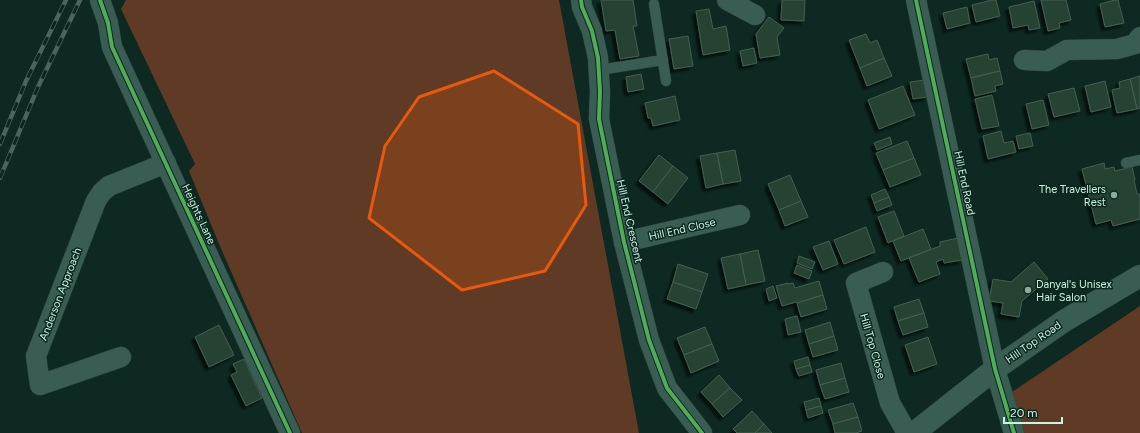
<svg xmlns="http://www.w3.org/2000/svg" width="1140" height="433" viewBox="0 0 1140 433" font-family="Figtree,sans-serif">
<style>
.green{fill:#5f3b25}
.building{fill:#254333;stroke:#465e51;filter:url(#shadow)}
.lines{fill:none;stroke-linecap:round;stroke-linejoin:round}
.lane-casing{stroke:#2d433c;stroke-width:11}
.street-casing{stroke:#2d433c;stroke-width:21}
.secondary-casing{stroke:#2d433c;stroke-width:23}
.lane{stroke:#395d53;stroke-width:10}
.street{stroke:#395d53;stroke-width:20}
.secondary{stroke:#395d53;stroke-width:22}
.rail-casing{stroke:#49665e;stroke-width:4.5}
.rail{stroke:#0c271e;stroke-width:3;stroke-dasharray:9;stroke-linecap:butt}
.cycleway-casing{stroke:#0c271e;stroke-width:6}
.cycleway{stroke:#51ab58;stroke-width:4}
.marked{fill:#e8590c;fill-opacity:0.2;stroke:#e8590c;stroke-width:3;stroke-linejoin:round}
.poi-dot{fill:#88ac9e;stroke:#0c271e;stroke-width:1.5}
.labels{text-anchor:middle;stroke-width:3;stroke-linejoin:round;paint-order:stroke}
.street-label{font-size:11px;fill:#caf3e2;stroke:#0c271e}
.poi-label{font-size:11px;fill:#caf3e2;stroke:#0c271e;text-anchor:end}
</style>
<defs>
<filter id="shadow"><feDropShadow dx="-3.5" dy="3.5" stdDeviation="1" flood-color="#0009"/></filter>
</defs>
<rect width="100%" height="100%" fill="#0d2921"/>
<g class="green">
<polygon points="126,0 559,0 639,433 302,433 219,244 189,171 195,164 121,9"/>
<polygon points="1140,306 1140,433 1008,433 1009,394"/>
</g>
<g class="building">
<polygon points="601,0 633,0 637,26 633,26 639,56 620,59 615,30 606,31"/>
<polygon points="782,0 805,0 804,21 781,20"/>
<polygon points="992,0 996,0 1000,16 976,22 972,5"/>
<polygon points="1041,0 1066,0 1071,20 1059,23 1060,28 1048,31"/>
<polygon points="1115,0 1118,0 1124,23 1105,27 1100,4"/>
<polygon points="1034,1 1040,28 1029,30 1028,25 1013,28 1009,7"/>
<polygon points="967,7 970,23 947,29 943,13"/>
<polygon points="709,9 713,29 726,26 730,50 703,55 696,11"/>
<polygon points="769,17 784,28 777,37 780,55 760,58 756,34"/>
<polygon points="866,34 870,43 877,40 884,58 860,68 849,40"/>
<polygon points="688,36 693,66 674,69 669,39"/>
<polygon points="754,48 757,63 743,66 740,51"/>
<polygon points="988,54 989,60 997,58 1000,71 971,78 966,59"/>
<polygon points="884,58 892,76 867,86 860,68"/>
<polygon points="1000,71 1003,84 995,86 996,91 975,96 971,78"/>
<polygon points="641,74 644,89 628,92 626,77"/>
<polygon points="1140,76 1140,108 1137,109 1130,79"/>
<polygon points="1130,79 1137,109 1117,113 1112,90 1120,88 1119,82"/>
<polygon points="925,80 927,97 913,99 910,82"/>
<polygon points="1105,81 1111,107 1091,112 1085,86"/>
<polygon points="903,86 915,115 879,129 868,100"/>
<polygon points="1074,88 1080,111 1054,117 1048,94"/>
<polygon points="992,95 999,126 982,129 975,99"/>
<polygon points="675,96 680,120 653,126 651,118 648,118 645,103"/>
<polygon points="1043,100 1049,125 1032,129 1026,104"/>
<polygon points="1001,131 1004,143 1013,141 1016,152 988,159 983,136"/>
<polygon points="1030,133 1033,146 1019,149 1016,136"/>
<polygon points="890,137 892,144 877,150 874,143"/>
<polygon points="907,141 914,158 883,170 876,153"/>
<polygon points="735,150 741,181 723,184 717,153"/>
<polygon points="717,153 723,184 706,188 700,156"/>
<polygon points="659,155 673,166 653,192 639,181"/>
<polygon points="914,158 921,175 890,187 883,170"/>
<polygon points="1104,163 1105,169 1114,167 1115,171 1132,167 1135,180 1134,180 1137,194 1140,194 1140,219 1113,226 1111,220 1096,224 1082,169"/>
<polygon points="673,166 688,178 668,204 653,192"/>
<polygon points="790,175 801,201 779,210 768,184"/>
<polygon points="885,189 889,197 874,203 871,195"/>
<polygon points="889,197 892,205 877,211 874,203"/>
<polygon points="801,201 808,217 785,226 779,210"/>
<polygon points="894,211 904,236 888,243 878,217"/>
<polygon points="866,227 875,252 844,264 834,240"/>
<polygon points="923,229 931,249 901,261 893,241"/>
<polygon points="958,238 962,260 944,263 943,259 936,262 940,274 919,282 909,258 940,246 940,242"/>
<polygon points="829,241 838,264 823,270 813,247"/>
<polygon points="758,250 765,281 746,285 740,254"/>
<polygon points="740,254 746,285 728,289 721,258"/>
<polygon points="799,256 815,262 812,269 797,263"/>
<polygon points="1034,262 1048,279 1022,301 1019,317 1001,314 1003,303 989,301 993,279 1011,282"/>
<polygon points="678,264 708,274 702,292 673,282"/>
<polygon points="797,265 812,271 809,279 794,273"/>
<polygon points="819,281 823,295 797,303 796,302 782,306 776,286 788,283 788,284 793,283 795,288"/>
<polygon points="673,282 702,292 696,309 667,299"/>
<polygon points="773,286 777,298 769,301 766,289"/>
<polygon points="823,295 827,309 801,317 797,303"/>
<polygon points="919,299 924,313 898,321 894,307"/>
<polygon points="924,313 928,327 903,335 898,321"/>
<polygon points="797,316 801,332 788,335 785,319"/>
<polygon points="830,322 834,336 809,344 805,330"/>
<polygon points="219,325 234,355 209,367 195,337"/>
<polygon points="705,327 712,344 684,355 677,338"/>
<polygon points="834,336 838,350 813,357 809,344"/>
<polygon points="928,337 937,364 914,372 905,345"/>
<polygon points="712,344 719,361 691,373 684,355"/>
<polygon points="808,357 810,365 796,369 794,361"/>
<polygon points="244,359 262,398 246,406 231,375 237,372 233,364"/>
<polygon points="841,363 845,378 820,385 816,370"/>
<polygon points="810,365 812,372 799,376 796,369"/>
<polygon points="719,375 730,388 712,404 701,392"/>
<polygon points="845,378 849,392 825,399 820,385"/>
<polygon points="730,388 742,400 723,417 712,404"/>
<polygon points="819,398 821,406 806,410 804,402"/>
<polygon points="853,403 858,417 833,424 828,410"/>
<polygon points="821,406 823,413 808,418 806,410"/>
<polygon points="752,411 764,424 755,433 737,433 733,429"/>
<polygon points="858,417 862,431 856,433 835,433 833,424"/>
<polygon points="764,424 772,433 755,433"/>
</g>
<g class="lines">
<g class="lane-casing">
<g id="lane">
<polyline points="654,4 666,81"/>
<polyline points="599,70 663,60"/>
<polyline points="1126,163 1140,160"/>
</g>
</g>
<g class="street-casing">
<g id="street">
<polyline points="100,0 108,23 112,47 290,433"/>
<polyline points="581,0 582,7 592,31 598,58 600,92 599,119 624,242 649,340 667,388 702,433"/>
<polyline points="727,0 755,15"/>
<polyline points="916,0 995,369 1014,433"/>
<polyline points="1024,60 1047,61 1067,50 1117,49 1135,44 1140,37"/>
<polyline points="624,242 740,215"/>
<polyline points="883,272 856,283 890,403 907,433"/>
<polyline points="121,357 40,385 36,356 96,201 102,192 109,186 166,163"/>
</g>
</g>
<g class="secondary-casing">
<polyline id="secondary" points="914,433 995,369 1064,321 1140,276"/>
</g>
<use href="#lane" class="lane"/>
<use href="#street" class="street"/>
<use href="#secondary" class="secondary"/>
<g class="rail-casing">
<g id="rail">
<polyline points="0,144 26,81 66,0"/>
<polyline points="0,178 38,87 80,0"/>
</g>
</g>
<use href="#rail" class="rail"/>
<g class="cycleway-casing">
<g id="cycleway">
<polyline points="100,0 108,23 112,47 290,433"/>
<polyline points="581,0 582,7 592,31 598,58 600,92 599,119 624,242 649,340 667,388 702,433"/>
<polyline points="916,0 995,369 1014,433"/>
</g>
</g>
<use href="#cycleway" class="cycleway"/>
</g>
<path class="marked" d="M494,71L578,124L586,205L545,271L462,290L369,218L385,146L419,97Z"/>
<g class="poi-dot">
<circle cx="1114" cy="195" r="4"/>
<circle cx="1028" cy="290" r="4"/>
</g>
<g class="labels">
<g class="street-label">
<text transform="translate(965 183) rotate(78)" y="4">Hill End Road</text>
<text transform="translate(199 214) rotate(65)" y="4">Heights Lane</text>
<text transform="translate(630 221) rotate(77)" y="4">Hill End Crescent</text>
<text transform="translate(682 229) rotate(-13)" y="4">Hill End Close</text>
<text transform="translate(60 294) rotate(-69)" y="4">Anderson Approach</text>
<text transform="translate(1033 342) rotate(-35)" y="4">Hill Top Road</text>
<text transform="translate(873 346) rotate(74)" y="4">Hill Top Close</text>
</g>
<g class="poi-label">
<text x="1106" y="193">The Travellers<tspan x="1106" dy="13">Rest</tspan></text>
<text x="1036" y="288" text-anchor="start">Danyal's Unisex<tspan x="1036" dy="13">Hair Salon</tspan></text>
</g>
</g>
<path d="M1004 417v6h58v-6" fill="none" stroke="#caf3e2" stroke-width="2"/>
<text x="1010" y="417" font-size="12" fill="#caf3e2" stroke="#0c271e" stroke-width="3" paint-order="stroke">20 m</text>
</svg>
